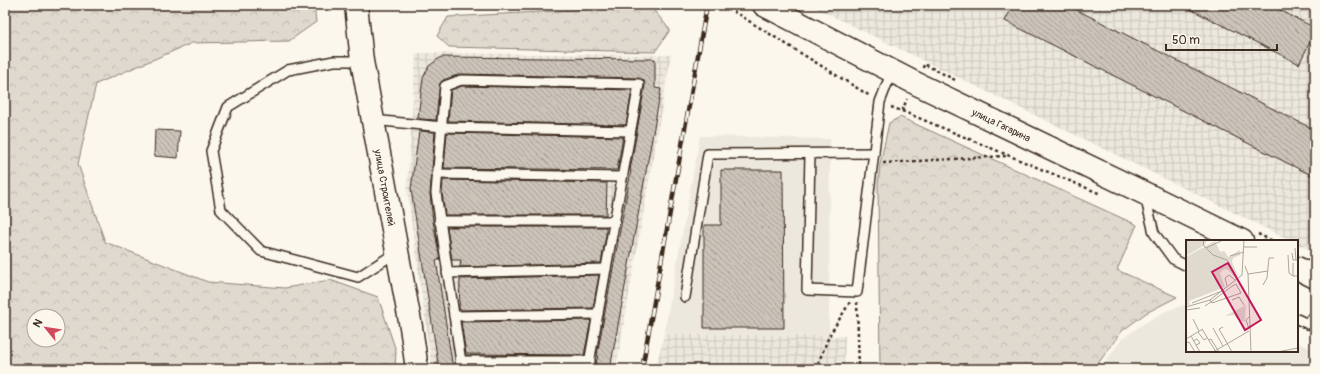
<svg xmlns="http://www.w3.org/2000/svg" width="1320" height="374" viewBox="0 0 1320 374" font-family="Pangolin,sans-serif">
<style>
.built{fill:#ede8dd}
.industrial{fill:url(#industrial-grid)}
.forest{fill:url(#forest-crowns);stroke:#8d8276;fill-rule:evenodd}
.building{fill:url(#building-back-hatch);stroke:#3b2a1e}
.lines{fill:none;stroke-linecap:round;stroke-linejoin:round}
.lane-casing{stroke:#3b2a1e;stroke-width:12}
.secondary-casing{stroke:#3b2a1e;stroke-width:25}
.primary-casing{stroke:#3b2a1e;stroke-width:25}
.path{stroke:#3b2a1e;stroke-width:2.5;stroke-dasharray:3 3;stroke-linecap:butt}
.lane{stroke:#fbf7ec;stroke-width:9}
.secondary{stroke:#fbf7ec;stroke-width:22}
.primary{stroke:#fbf7ec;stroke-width:22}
.rail-casing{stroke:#3b2a1e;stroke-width:4.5}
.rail{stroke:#fbf7ec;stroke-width:3;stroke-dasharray:9;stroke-linecap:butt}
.labels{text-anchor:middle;stroke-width:3;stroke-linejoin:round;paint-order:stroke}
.street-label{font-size:10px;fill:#3b2a1e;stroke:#fbf7ec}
.inset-road{fill:none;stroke:#aea59a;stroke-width:1}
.view{fill:#c2185b;fill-opacity:0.15;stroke:#c2185b;stroke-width:2}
.inset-edge{fill:none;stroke:#3b2a1e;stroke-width:2}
</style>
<defs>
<pattern id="industrial-grid" width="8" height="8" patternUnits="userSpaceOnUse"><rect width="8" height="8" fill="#ede8dd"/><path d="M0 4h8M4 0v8" fill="none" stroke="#ccc7bd"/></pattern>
<pattern id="forest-crowns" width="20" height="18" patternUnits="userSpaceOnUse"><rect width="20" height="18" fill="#dfd9ce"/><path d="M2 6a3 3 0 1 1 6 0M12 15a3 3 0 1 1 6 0" fill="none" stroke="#c0bab0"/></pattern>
<pattern id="building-back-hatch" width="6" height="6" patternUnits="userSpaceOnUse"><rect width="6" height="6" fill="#ccc4b9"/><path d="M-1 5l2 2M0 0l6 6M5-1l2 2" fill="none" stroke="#a79f96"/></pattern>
</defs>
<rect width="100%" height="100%" fill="#fbf7ec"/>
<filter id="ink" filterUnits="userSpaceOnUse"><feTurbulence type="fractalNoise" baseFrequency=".025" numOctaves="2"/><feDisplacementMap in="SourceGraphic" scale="8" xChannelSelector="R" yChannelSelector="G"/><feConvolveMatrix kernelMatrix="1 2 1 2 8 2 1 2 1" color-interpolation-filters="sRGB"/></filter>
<g filter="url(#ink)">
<g class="built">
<polygon points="700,136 830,139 829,336 664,334"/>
<polygon points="1187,304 1187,351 1297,351 1297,342 1315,351 1315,369 1100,369 1122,339 1143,324 1166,311"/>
</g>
<g class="industrial">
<polygon points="810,5 1315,5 1315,252 1297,244 1297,241 1292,241"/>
<polygon points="416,53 671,55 616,369 432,369 407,190"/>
<polygon points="664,334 845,336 844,369 656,369"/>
</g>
<g class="forest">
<path d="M5,5H314L316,22L289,41L192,43L96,84L78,164L105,242L208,282L285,288L330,280L378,297L396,351L395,369H5ZM34,316H58V340H34Z"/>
<polygon points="652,8 670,30 655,52 449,47 437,36 448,17 595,9"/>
<polygon points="900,117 1137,225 1117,270 1177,297 1146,313 1122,331 1094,369 880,369 878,186 880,164 889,123"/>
</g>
<g class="building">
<polygon points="1013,5 1067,5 1315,130 1315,177 1005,21"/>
<polygon points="1182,5 1270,5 1315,28 1315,32 1299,64"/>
<polygon points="441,57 655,59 655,88 661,89 610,369 595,369 598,355 597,355 631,171 630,171 645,85 644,81 639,78 461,74 443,80 440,83 436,120 421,119 418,117 423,78 429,66"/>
<polygon points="462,86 632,90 626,125 448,121 451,90"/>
<polygon points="155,130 180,131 178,158 154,156"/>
<polygon points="419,131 435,132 430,194 433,221 440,260 436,260 453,369 439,369 411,189"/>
<polygon points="447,133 623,137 617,170 444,168"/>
<polygon points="721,170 783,170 784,328 704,328 704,225 721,225"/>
<polygon points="443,180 607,183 606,215 445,215 442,193"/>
<polygon points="447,227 606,227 606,235 601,263 460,267 461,260 452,260"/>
<polygon points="599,275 593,308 459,310 460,279"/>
<polygon points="591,320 584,355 466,354 461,322"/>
</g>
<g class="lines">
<g class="lane-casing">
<g id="lane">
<polyline points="362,61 334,61 288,70 228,107 211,151 221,210 261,251 358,277 397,252"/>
<polyline points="373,120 442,127 630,131"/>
<polyline points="810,154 807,290 857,292 880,102 892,71"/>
<polyline points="437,174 622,177"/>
<polyline points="1145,196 1154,233 1173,259 1187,266"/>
<polyline points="439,221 615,221"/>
<polyline points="447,273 606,269"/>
<polyline points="685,297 708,154 874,153"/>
<polyline points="454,316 598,314"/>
<polyline points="1297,319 1308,324 1315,315"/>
<polyline points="460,361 590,361"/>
<polyline points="462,369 436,193 445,86 461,80 639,84 588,369"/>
</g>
</g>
<g class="secondary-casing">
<g id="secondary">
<path id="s1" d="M356,5L362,61L411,327L417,369"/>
</g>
</g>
<g class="primary-casing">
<g id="primary">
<path id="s2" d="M764,5L915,83L1144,193L1242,241"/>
<polyline points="1297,268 1315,277"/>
</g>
</g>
<g class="path">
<polyline points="723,5 870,96"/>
<polyline points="923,68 924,64 957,81"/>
<polyline points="891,107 902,111 907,99"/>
<polyline points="902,111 1101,194"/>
<polyline points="883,163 1006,156"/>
<polyline points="1258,234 1273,241"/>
<polyline points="857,302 859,369"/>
<polyline points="816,369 829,336 850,302"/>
</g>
<use href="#lane" class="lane"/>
<use href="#secondary" class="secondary"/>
<use href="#primary" class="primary"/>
<g class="rail-casing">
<polyline id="rail" points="642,369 707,5"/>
</g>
<use href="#rail" class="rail"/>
</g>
</g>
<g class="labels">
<g class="street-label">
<text dy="4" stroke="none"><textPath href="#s2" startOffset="266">улица Гагарина</textPath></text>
<text dy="4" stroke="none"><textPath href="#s1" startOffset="185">улица Строителей</textPath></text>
</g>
</g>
<g transform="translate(1186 240)">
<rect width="112" height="112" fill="#fbf7ec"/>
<path d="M0,0H28L21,1L17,6L0,16ZM29,1L34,12L38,11L42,17L54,10V15L47,18L46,22L52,36H48L41,29L37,30L34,33L39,47L3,61L4,65H0V17ZM60,65L59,82L51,79L48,75L39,76Z" fill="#dfd9ce"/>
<path class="inset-road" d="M17,0L18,6L27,15L41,20L51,38M58,7H71M20,8L37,0M109,8L110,20M106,13L107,20H112M102,15L103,33L107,36M44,16L58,12M107,23V36H112M59,26L62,34L65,112M62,34L82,31M77,45L81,38L83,18H88M41,46L39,38L43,35L49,40M46,60L53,57L58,65M6,63L36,51M19,66L25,62L45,47L50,44L55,53L26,63L25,62L24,60M0,67L24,60L56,35L58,0M0,70L14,68M63,77L60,80L63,89M7,79L13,91M37,87L33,89L46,112M27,88L37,106M16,89L30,112M12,92L18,100L21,98M5,96L14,112M0,99L17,89M23,100L25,99L33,112M7,101L11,99L14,103L10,105M0,103L3,102L9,112M27,112L63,91M91,112L112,108"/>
<path class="view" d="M42,23L75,80L59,90L26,32Z"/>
<rect width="112" height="112" class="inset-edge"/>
</g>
<rect width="1320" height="374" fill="none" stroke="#fbf7ec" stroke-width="20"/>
<rect x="10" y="10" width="1300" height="354" fill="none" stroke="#3b2a1e" stroke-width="1.5" filter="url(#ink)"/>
<g transform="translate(46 328) rotate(300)"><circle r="19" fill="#fbf7ec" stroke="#aea59a"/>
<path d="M0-3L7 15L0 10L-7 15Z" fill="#d1495b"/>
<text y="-6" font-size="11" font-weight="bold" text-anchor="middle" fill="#3b2a1e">N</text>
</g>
<path d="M1166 44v6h111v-6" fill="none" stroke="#3b2a1e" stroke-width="2"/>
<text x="1172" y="44" font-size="12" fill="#3b2a1e" stroke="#fbf7ec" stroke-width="3" paint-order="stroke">50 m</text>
</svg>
